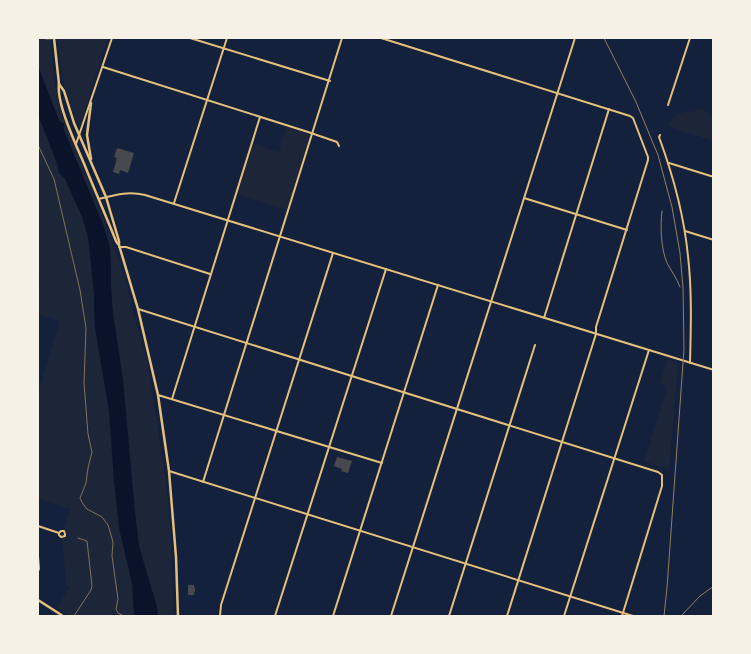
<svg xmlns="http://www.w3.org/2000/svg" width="751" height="654" viewBox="0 0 751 654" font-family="'Crimson Pro',serif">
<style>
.green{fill:#1d2539}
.water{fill:#0b132b}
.building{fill:#48494c}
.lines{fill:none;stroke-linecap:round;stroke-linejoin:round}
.path{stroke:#e5c07b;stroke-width:0.5}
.service{stroke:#e5c07b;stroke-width:0.5}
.minor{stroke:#e5c07b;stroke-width:2}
.tertiary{stroke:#e5c07b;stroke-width:2}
.secondary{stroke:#e5c07b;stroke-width:2.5}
.rail{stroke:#918062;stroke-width:1}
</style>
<rect width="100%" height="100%" fill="#14213d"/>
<g class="green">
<polygon points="38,38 50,38 53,74 59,105 121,265 147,362 154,403 167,489 172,546 173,616 70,616 57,608 70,586 66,584 62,538 65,538 67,535 66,531 64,530 70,509 38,499 38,391 60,321 38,314 38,290 40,279 38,275"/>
<polygon points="57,38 108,38 79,128 67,97 63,79"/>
<path d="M702,108L713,118V141L667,126C681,106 685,116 702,108Z"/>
<polygon points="286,127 308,134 309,138 287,210 237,194 253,144 279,152"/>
<polygon points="667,360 678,363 669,470 644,461 667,388 665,385 660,384"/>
</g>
<polygon class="water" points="38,66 59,120 62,123 64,123 64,130 103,224 110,247 111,263 111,287 113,313 123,379 135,512 139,546 157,607 158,616 134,616 132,584 119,528 114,481 109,411 95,328 94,311 94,294 88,237 82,217 65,179 59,173 58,166 38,115"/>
<g class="building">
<polygon points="117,148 134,153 128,173 120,170 119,174 113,172 117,158 114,157"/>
<polygon points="337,457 352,461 348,473 341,471 342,469 334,466"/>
<polygon points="188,585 194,585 194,587 195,587 195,592 194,592 194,595 188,595"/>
</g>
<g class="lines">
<polyline class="path" points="38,145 54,179 80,290 86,328 84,383 88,434 92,452 88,468 86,483 80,498 83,504 87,509 102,517 108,525 113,542 112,556 118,599 116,609 118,613 124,616"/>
<g class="service">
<polyline points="42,38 46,39 52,39"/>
<polyline points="74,616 91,590 92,586 87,541 78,538"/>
</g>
<g class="minor">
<polyline points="190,38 330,81"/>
<polyline points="381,38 630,116 633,118 648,157 648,160 596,327 596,334 507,616"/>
<polyline points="103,67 308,132 337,142 339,146"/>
<polyline points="668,105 690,38"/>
<path d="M660,135L659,137C673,175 684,215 688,256C692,291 691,327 690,363"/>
<polyline points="669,163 714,177"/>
<polyline points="524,198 627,230"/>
<polyline points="174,203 227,38"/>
<polyline points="685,231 714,240"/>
<polyline points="119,247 126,247 210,274"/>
<polyline points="38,278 38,282"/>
<polyline points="138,309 658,472 662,475 662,486 622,616"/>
<polyline points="544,318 609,109"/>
<polyline points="158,395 382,463"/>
<polyline points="172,399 260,117"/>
<polyline points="169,471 633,616"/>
<polyline points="203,482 342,38"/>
<polyline points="38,526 59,533 61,531 64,531 65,534 65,536 61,537 59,535 59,533"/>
<polyline points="38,556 39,569 38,571"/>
<polyline points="220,616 221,605 333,253"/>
<polyline points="275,616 386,269"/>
<polyline points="333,616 438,285"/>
<polyline points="391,616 575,38"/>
<polyline points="449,616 535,345"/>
<polyline points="564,616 649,350"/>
</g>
<g class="tertiary">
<polyline points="76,144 112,38"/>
<path d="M99,199C115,195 128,191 145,195L714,370"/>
</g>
<g class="secondary">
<path d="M54,38L59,84C56,103 77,147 85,166C95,191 106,216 116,241L118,244"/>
<polyline points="59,84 64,91 74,123 106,197 119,241 119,245 138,309 158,395 169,471 176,557 178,616"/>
<polyline points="91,103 87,135 91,159"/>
<polyline points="38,600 63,616"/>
</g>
<g class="rail">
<polyline points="604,38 636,102 658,155 672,207 680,253 683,288 684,349 667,588 664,616"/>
<path d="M662,211C660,226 661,249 667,263C671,271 677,278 680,287"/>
<polyline points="681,616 700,596 714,586"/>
</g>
</g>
<rect width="751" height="654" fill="none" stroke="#f6f1e7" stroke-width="78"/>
</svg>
